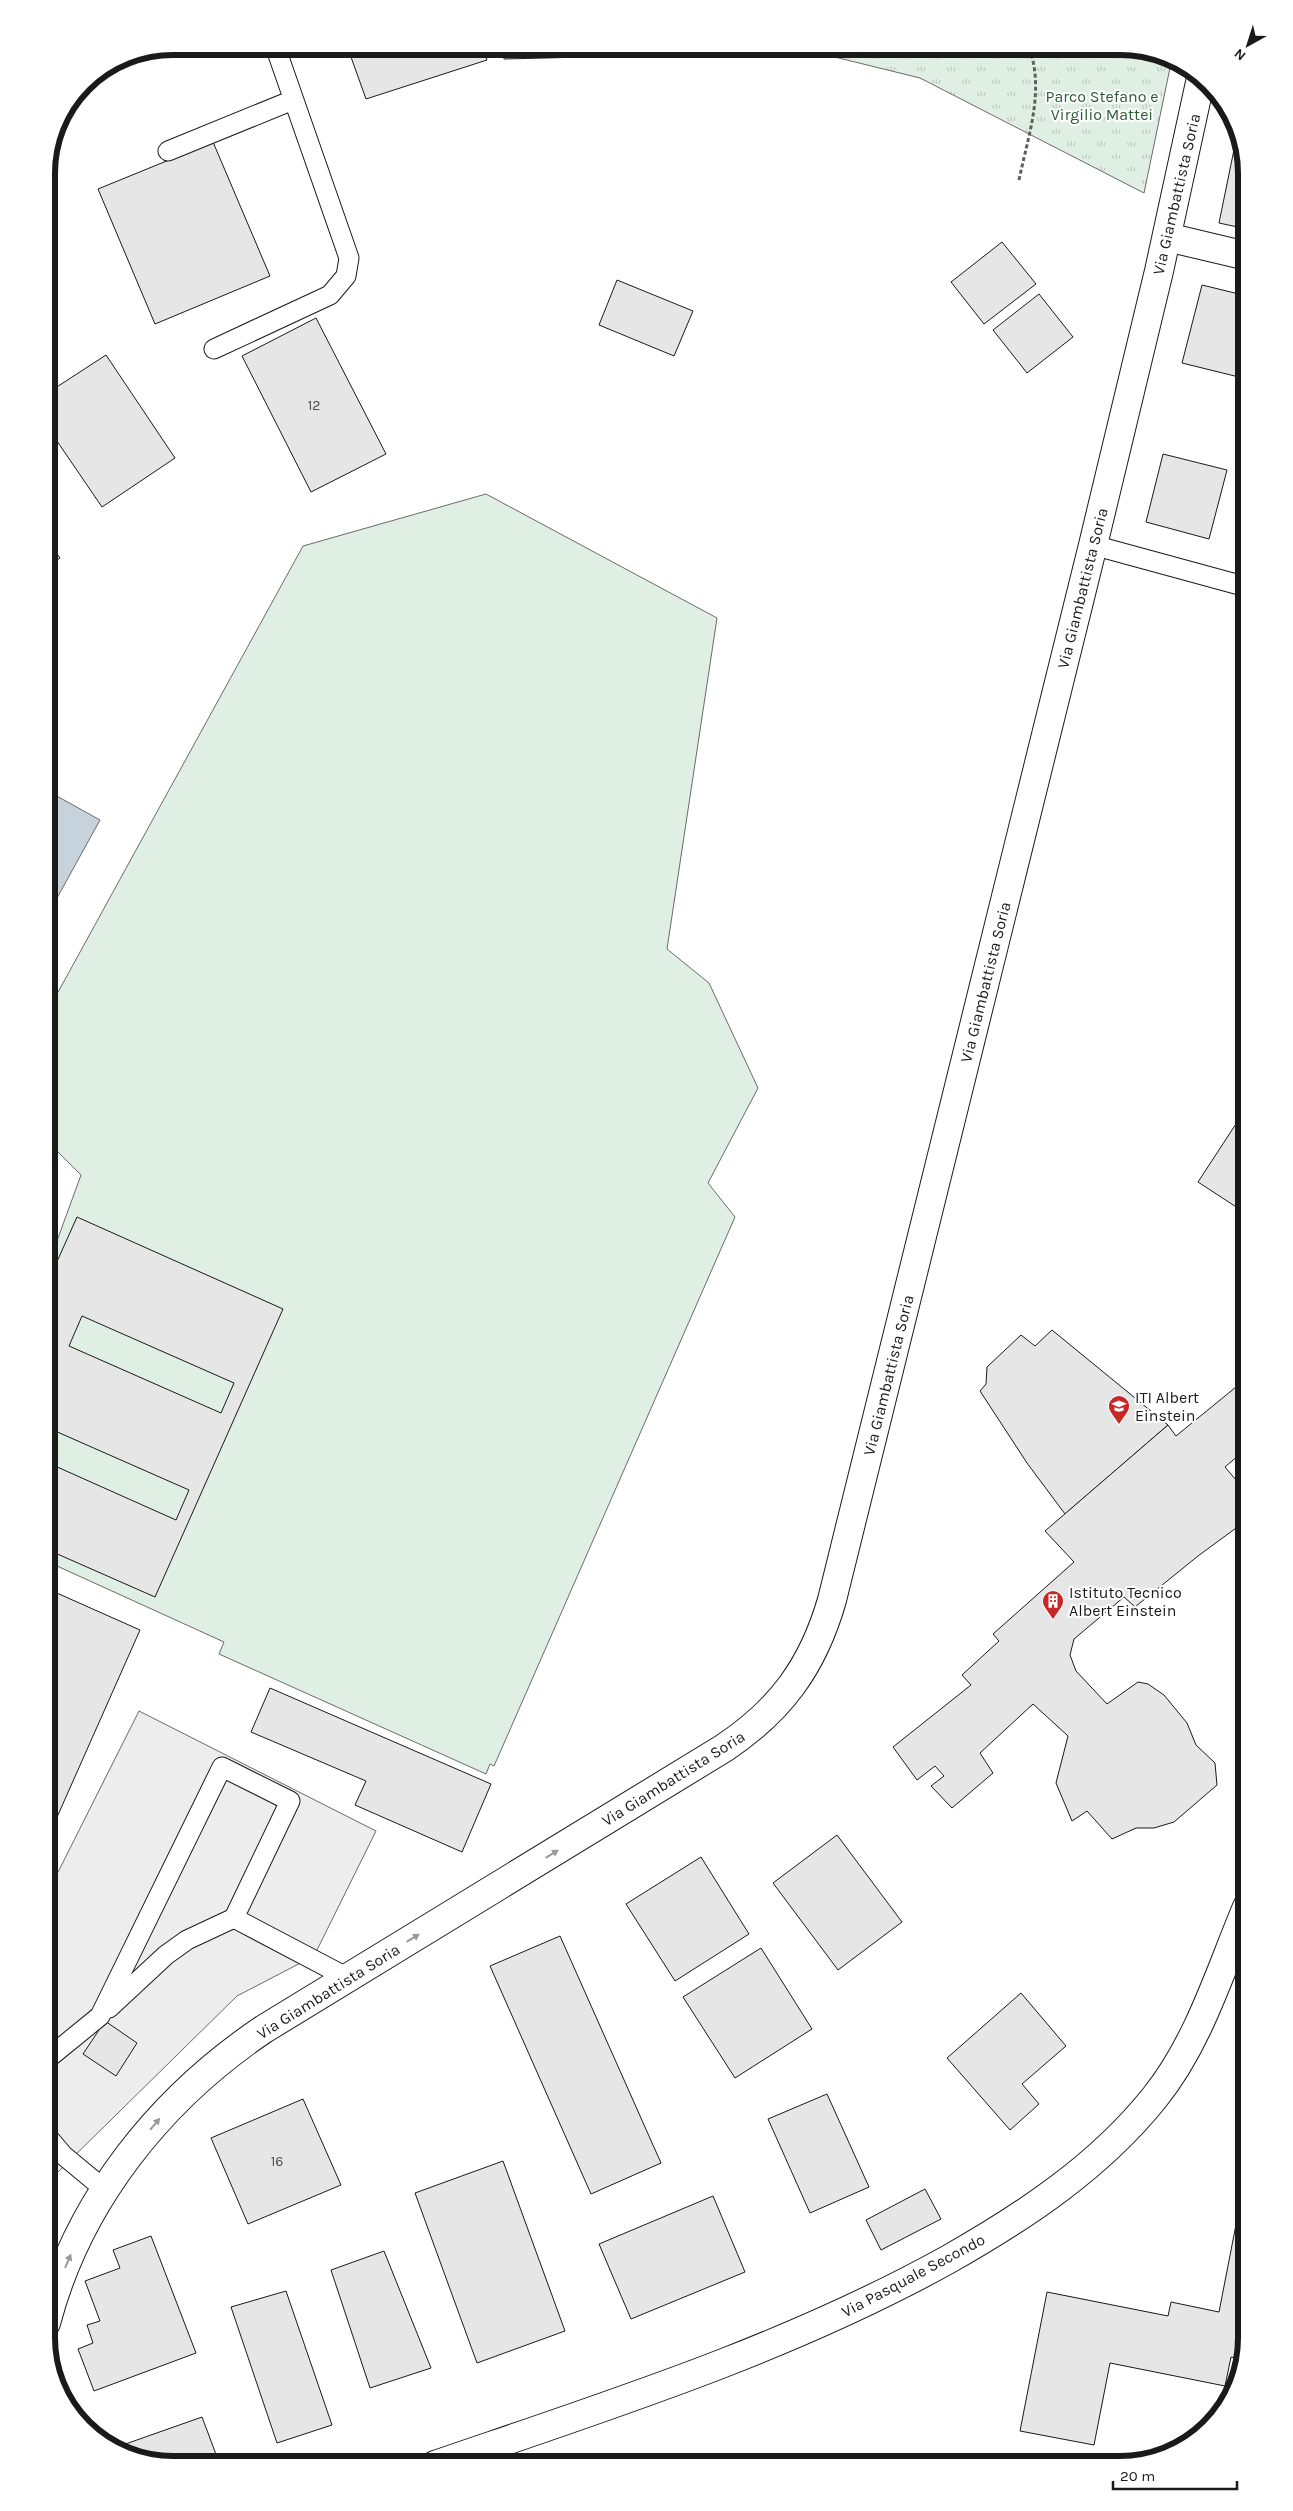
<svg xmlns="http://www.w3.org/2000/svg" width="1293" height="2511" viewBox="0 0 1293 2511" font-family="Karla,sans-serif">
<style>
.grass{fill:#e0efe3;stroke:#6a6a6a}
.park{fill:url(#park-tufts);stroke:#6a6a6a}
.parking{fill:#ededed;stroke:#6a6a6a}
.water{fill:#c6d2dc;stroke:#6a6a6a}
.building{fill:#e6e6e6;stroke:#1a1a1a;fill-rule:evenodd}
.lines{fill:none;stroke-linecap:round;stroke-linejoin:round}
.service-casing{stroke:#1a1a1a;stroke-width:21}
.minor-casing{stroke:#1a1a1a;stroke-width:30}
.tertiary-casing{stroke:#1a1a1a;stroke-width:30}
.path{stroke:#5f5f5f;stroke-width:3;stroke-dasharray:4 2.5;stroke-linecap:butt}
.service{stroke:#fff;stroke-width:19}
.minor{stroke:#fff;stroke-width:28}
.tertiary{stroke:#fff;stroke-width:28}
.oneway{fill:#989898}
.labels{text-anchor:middle;stroke-width:4;stroke-linejoin:round;paint-order:stroke}
.number-label{font-size:14px;fill:#4d4d4d}
.park-label{font-size:16px;fill:#2b5a34;stroke:#fff}
.street-label{font-size:16px;fill:#1a1a1a;stroke:#fff}
.poi-label{font-size:16px;fill:#1a1a1a;stroke:#fff;text-anchor:start}
.rim{fill:none;stroke:#1a1a1a;stroke-width:6}
</style>
<defs>
<pattern id="park-tufts" width="24" height="20" patternUnits="userSpaceOnUse" patternTransform="scale(1.25)"><rect width="24" height="20" fill="#e0efe3"/><path d="M3 7l-1-3M5 7V3M7 7l1-3M15 17l-1-3M17 17v-4M19 17l1-3" fill="none" stroke="#c0ccc2"/></pattern>
</defs>
<rect width="100%" height="100%" fill="#fff"/>
<polygon class="grass" points="486,494 717,618 667,949 709,983 758,1088 708,1183 735,1217 494,1766 490,1764 486,1774 219,1654 224,1642 46,1561 46,1271 81,1175 46,1140 46,1014 303,546"/>
<polygon class="park" points="790,46 1128,47 1171,63 1144,193 920,78"/>
<polygon class="parking" points="139,1711 376,1831 314,1956 237,1996 58,2172 46,2164 46,1896"/>
<polygon class="water" points="46,790 100,820 46,918"/>
<g class="building">
<polygon points="383,46 482,46 487,60 366,99 351,57"/>
<polygon points="503,46 626,46 626,56 504,59"/>
<polygon points="108,67 109,70 93,77"/>
<polygon points="1238,130 1247,173 1247,229 1219,223"/>
<polygon points="213,142 270,276 155,324 98,189"/>
<polygon points="1002,242 1036,284 984,324 951,282"/>
<polygon points="46,252 56,267 46,274"/>
<polygon points="617,280 693,311 674,356 599,325"/>
<polygon points="1202,285 1247,296 1247,379 1182,363"/>
<polygon points="1039,294 1073,337 1027,373 993,330"/>
<polygon points="316,318 386,454 311,492 242,356"/>
<polygon points="106,355 175,458 102,507 46,425 46,394"/>
<polygon points="1163,454 1227,470 1209,539 1146,522"/>
<polygon points="46,538 60,558 46,567"/>
<polygon points="1247,1107 1247,1214 1198,1182"/>
<path d="M77,1217L283,1309L155,1597L46,1549V1462L176,1520L189,1490L46,1427V1286ZM82,1316L234,1383L221,1413L69,1346Z"/>
<polygon points="1052,1330 1168,1425 1065,1514 1027,1463 980,1391 986,1384 987,1367 1021,1335 1035,1346"/>
<polygon points="1247,1378 1247,1448 1225,1467 1247,1493 1247,1520 1198,1556 1135,1607 1124,1597 1074,1639 1070,1655 1076,1671 1107,1704 1138,1682 1148,1684 1164,1695 1187,1723 1196,1745 1215,1763 1217,1785 1174,1822 1154,1828 1136,1828 1112,1839 1087,1811 1072,1821 1056,1783 1068,1736 1033,1704 980,1753 993,1773 952,1808 931,1786 944,1776 935,1766 917,1780 893,1747 971,1685 962,1675 999,1641 993,1634 1074,1562 1045,1531 1168,1425 1176,1436"/>
<polygon points="50,1590 140,1630 46,1842 46,1597"/>
<polygon points="270,1688 491,1784 462,1852 355,1805 366,1781 251,1732"/>
<polygon points="837,1835 902,1922 838,1970 773,1883"/>
<polygon points="701,1857 749,1934 675,1981 626,1904"/>
<polygon points="560,1936 661,2163 591,2194 490,1966"/>
<polygon points="761,1948 812,2029 735,2078 683,1997"/>
<polygon points="1021,1993 1066,2046 1022,2084 1039,2104 1010,2130 947,2058"/>
<polygon points="105,2021 137,2043 116,2076 83,2054"/>
<polygon points="827,2094 869,2187 810,2213 768,2119"/>
<polygon points="303,2099 341,2185 248,2224 211,2138"/>
<polygon points="503,2161 565,2331 477,2363 415,2193"/>
<polygon points="1247,2168 1247,2338 1240,2359 1231,2357 1225,2386 1110,2363 1094,2445 1020,2431 1047,2292 1168,2316 1171,2302 1219,2312"/>
<polygon points="925,2189 941,2219 881,2250 866,2220"/>
<polygon points="713,2196 745,2272 631,2319 599,2244"/>
<polygon points="151,2236 196,2353 94,2391 78,2349 93,2343 87,2325 100,2321 85,2281 120,2268 113,2250"/>
<polygon points="384,2251 431,2368 370,2388 331,2270"/>
<polygon points="286,2291 332,2425 277,2443 231,2307"/>
<polygon points="202,2417 220,2465 165,2464 117,2447"/>
</g>
<g class="lines">
<g class="service-casing">
<g id="service">
<polyline points="168,151 293,100"/>
<polyline points="214,349 330,295 346,276 349,258 275,46"/>
<polyline points="1093,545 1247,587"/>
<polyline points="109,2008 166,1955 187,1940 234,1918"/>
<polyline points="46,2060 100,2016 222,1767 290,1801 234,1918 348,1978"/>
<polyline points="46,2135 63,2155 104,2189"/>
</g>
</g>
<g class="minor-casing">
<g id="minor">
<polyline points="1167,237 1247,256"/>
<path d="M46,2323C78,2201 160,2099 264,2029L724,1748C781,1710 813,1666 832,1600L1093,545L1159,271L1201,78"/>
</g>
</g>
<g class="tertiary-casing">
<path id="tertiary" d="M435,2465C610,2405 787,2349 949,2259C1025,2216 1100,2166 1155,2097C1199,2042 1220,1971 1247,1907"/>
</g>
<path class="path" d="M1019,180C1028,136 1045,91 1029,47"/>
<use href="#service" class="service"/>
<use href="#minor" class="minor"/>
<use href="#tertiary" class="tertiary"/>
</g>
<defs><path id="oneway-solid" d="M-6-.8H1V-3.2L6.5 0L1 3.2V.8H-6Z" transform="scale(1.25)"/></defs>
<g class="oneway">
<use href="#oneway-solid" transform="translate(552 1854) rotate(-31)"/>
<use href="#oneway-solid" transform="translate(413 1938) rotate(-31)"/>
<use href="#oneway-solid" transform="translate(155 2124) rotate(-50)"/>
<use href="#oneway-solid" transform="translate(68 2261) rotate(-67)"/>
</g>
<defs>
<g id="school-pin" transform="scale(1.125)"><path d="M0 17L-7.5 6A9.5 9.5 0 1 1 7.5 6Z" fill="#c62828" stroke="#fff"/><path d="M0-5L7-2L0 1L-7-2ZM-4 1L0 2.5L4 1V4Q0 6-4 4Z" fill="#fff"/></g>
<g id="building-pin" transform="scale(1.125)"><path d="M0 17L-7.5 6A9.5 9.5 0 1 1 7.5 6Z" fill="#c62828" stroke="#fff"/><path d="M-4-6H4V6H1V3H-1V6H-4ZM-2.5-4.3h1.7v1.8h-1.7ZM.8-4.3h1.7v1.8H.8ZM-2.5-1h1.7V.8h-1.7ZM.8-1h1.7V.8H.8Z" fill="#fff"/></g>
</defs>
<g fill-rule="evenodd">
<use href="#school-pin" x="1119" y="1406"/>
<use href="#building-pin" x="1053" y="1601"/>
</g>
<g class="labels">
<g class="number-label">
<text x="314" y="410">12</text>
<text x="277" y="2166">16</text>
</g>
<g class="park-label">
<text x="1102" y="102">Parco Stefano e<tspan x="1102" dy="18">Virgilio Mattei</tspan></text>
</g>
<g class="street-label">
<text transform="translate(1176 194) rotate(-77)" y="6">Via Giambattista Soria</text>
<text transform="translate(1082 588) rotate(-76)" y="6">Via Giambattista Soria</text>
<text transform="translate(985 982) rotate(-76)" y="6">Via Giambattista Soria</text>
<text transform="translate(888 1375) rotate(-76)" y="6">Via Giambattista Soria</text>
<text transform="translate(673 1778) rotate(-32)" y="6">Via Giambattista Soria</text>
<text transform="translate(328 1991) rotate(-32)" y="6">Via Giambattista Soria</text>
<text transform="translate(913 2275) rotate(-28)" y="6">Via Pasquale Secondo</text>
</g>
<g class="poi-label">
<text x="1135" y="1403">ITI Albert<tspan x="1135" dy="18">Einstein</tspan></text>
<text x="1069" y="1598">Istituto Tecnico<tspan x="1069" dy="18">Albert Einstein</tspan></text>
</g>
</g>
<path d="M0 0H1293V2511H0ZM173 55H1120A118 118 0 0 1 1238 173V2338A118 118 0 0 1 1120 2456H173A118 118 0 0 1 55 2338V173A118 118 0 0 1 173 55Z" fill="#fff" fill-rule="evenodd"/>
<path class="rim" d="M173 55H1120A118 118 0 0 1 1238 173V2338A118 118 0 0 1 1120 2456H173A118 118 0 0 1 55 2338V173A118 118 0 0 1 173 55Z"/>
<g transform="translate(1248 45) rotate(219)" stroke="#ffffff" stroke-width="4" paint-order="stroke">
<path d="M0-4L9 19L0 12L-9 19Z" fill="#1a1a1a"/>
<text y="-8" font-size="14" font-weight="bold" text-anchor="middle" fill="#1a1a1a">N</text>
</g>
<path d="M1113 2481v8h124v-8" fill="none" stroke="#1a1a1a" stroke-width="2.5"/>
<text x="1120" y="2481" font-size="15" fill="#1a1a1a" stroke="#ffffff" stroke-width="4" paint-order="stroke">20 m</text>
</svg>
